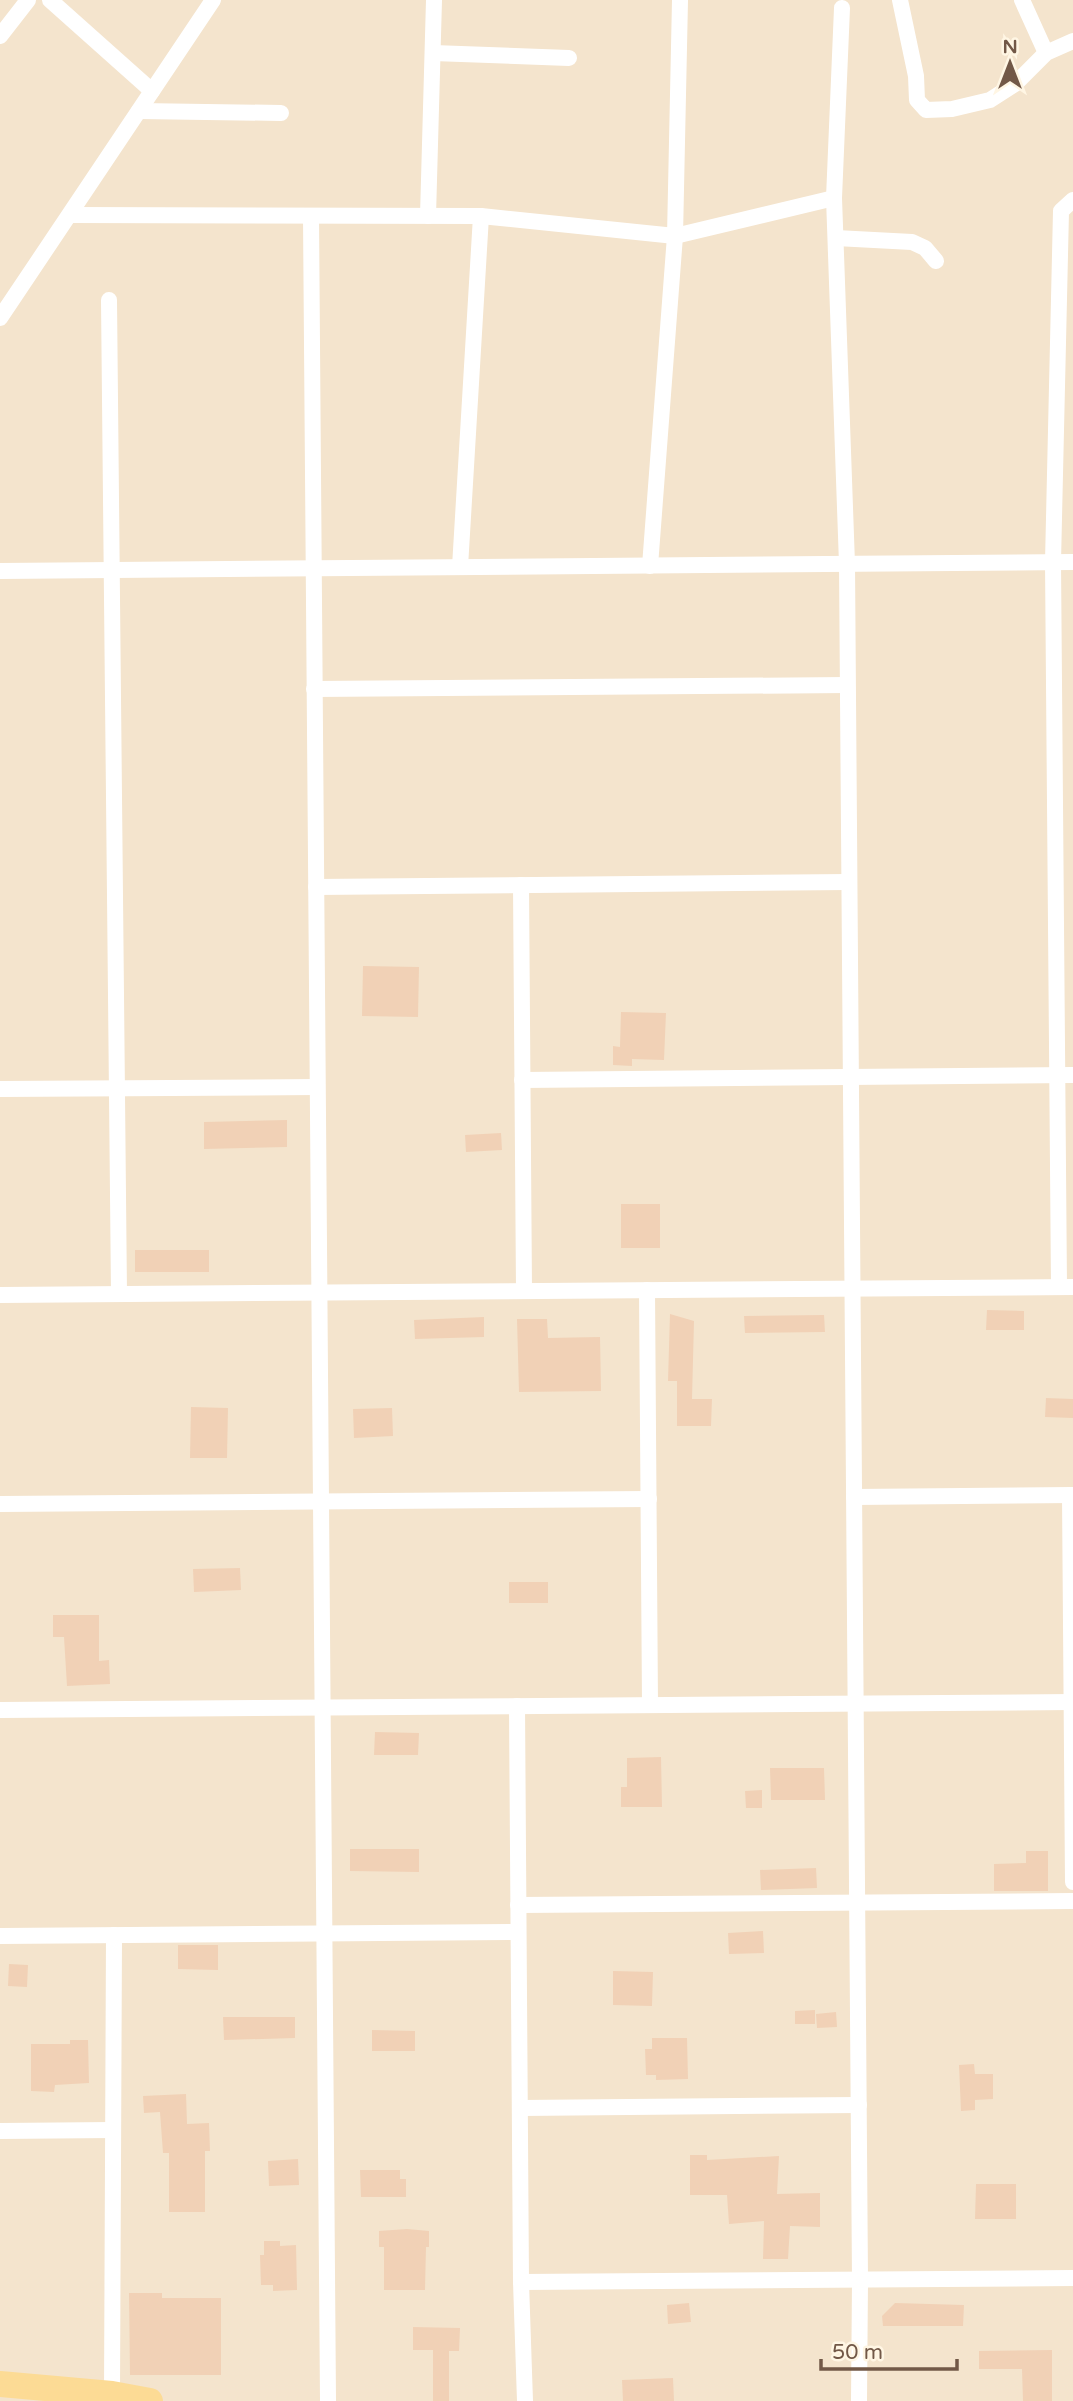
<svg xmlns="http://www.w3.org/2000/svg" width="1073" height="2401" viewBox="0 0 1073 2401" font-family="'Varela Round',sans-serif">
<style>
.residential{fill:#f4e4cd}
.building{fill:#f1d1b6}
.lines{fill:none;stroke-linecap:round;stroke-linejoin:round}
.minor{stroke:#fff;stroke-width:16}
.primary{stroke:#fcdb95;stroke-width:26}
</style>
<rect width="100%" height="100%" fill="#fcf2de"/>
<rect class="residential" x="0" y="0" width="1073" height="2401"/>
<g class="building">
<polygon points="363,966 419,967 418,1017 362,1016"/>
<polygon points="621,1012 666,1013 664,1060 632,1059 632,1066 613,1065 613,1046 620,1047"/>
<polygon points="287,1120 287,1147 204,1149 204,1122"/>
<polygon points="501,1133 502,1150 466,1152 465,1135"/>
<rect x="621" y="1204" width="39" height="44"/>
<rect x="135" y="1250" width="74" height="22"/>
<polygon points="987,1310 1024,1311 1024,1330 986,1330"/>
<polygon points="670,1314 694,1321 692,1399 712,1399 711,1426 677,1426 677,1381 668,1381"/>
<polygon points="824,1315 825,1332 745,1333 744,1316"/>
<polygon points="484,1317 484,1337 415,1339 414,1320"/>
<polygon points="517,1319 547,1319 548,1338 600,1337 601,1391 519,1392"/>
<polygon points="1046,1398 1073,1399 1073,1418 1045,1417"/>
<polygon points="191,1407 228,1408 227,1458 190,1458"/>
<polygon points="392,1408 393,1436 354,1438 353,1409"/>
<polygon points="240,1568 241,1590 194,1592 193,1569"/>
<rect x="509" y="1582" width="39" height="21"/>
<polygon points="53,1615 99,1615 99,1661 109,1660 110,1684 67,1686 64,1637 53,1637"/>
<polygon points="375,1732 419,1733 418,1755 374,1755"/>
<polygon points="661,1757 662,1807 621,1807 621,1787 627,1787 627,1758"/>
<polygon points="770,1768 824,1768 825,1800 771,1800"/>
<polygon points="762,1790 762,1808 746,1808 745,1791"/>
<polygon points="350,1849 419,1849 419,1872 350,1871"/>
<polygon points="1026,1851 1048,1851 1048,1891 994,1891 994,1864 1026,1863"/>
<polygon points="816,1868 817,1888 761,1890 760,1870"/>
<polygon points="763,1931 764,1953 729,1954 728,1933"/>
<polygon points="178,1945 218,1945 218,1970 178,1969"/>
<polygon points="9,1964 28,1965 27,1987 8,1986"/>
<polygon points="613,1971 653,1972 652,2006 613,2005"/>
<polygon points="815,2010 815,2024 795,2024 795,2011"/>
<polygon points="836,2012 837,2027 817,2028 816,2014"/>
<polygon points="223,2017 295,2017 295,2038 224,2040"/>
<polygon points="372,2030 415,2031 415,2051 372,2051"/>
<polygon points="652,2038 687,2038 688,2079 656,2080 656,2075 646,2075 645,2049 652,2049"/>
<polygon points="70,2040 88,2040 89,2083 55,2085 54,2092 31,2091 31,2044 70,2044"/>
<polygon points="974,2064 975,2074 993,2074 993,2099 975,2100 975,2110 961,2111 959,2065"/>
<polygon points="186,2094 187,2124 209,2123 210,2151 205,2151 205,2212 169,2212 169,2153 163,2153 160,2112 144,2113 143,2096"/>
<polygon points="690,2155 707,2155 707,2160 779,2156 777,2194 820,2193 820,2227 790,2226 788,2259 763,2259 764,2221 729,2224 727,2195 690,2195"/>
<polygon points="298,2159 299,2185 269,2186 268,2161"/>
<polygon points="360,2170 400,2170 400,2179 406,2179 406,2197 361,2197"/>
<polygon points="976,2184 1016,2184 1016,2219 975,2219"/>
<polygon points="407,2229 429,2231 429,2247 426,2247 425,2290 384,2290 384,2247 379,2247 379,2231"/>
<polygon points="264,2241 280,2241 280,2246 296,2245 297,2290 273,2291 273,2285 261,2285 260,2255 264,2255"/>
<polygon points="129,2293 162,2293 162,2298 221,2298 221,2375 130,2375"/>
<polygon points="689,2303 691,2322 668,2324 667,2305"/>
<polygon points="895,2303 964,2305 963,2326 883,2326 882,2316"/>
<polygon points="413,2327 460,2328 459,2351 449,2351 449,2401 433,2401 433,2350 413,2350"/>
<polygon points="1052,2350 1052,2401 1023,2401 1022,2369 979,2369 979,2351"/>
<polygon points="673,2378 674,2401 623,2401 622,2380"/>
</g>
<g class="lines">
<g class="minor">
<polyline points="50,0 152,91"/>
<polyline points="900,0 916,76 917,100 926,110 952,109 990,100 1015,84 1046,53 1073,41"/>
<polyline points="1022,0 1046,53"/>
<polyline points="842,8 834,198 847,564 860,2280 859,2401"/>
<polyline points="0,36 28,0"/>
<polyline points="433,53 569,58"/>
<polyline points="139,111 281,113"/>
<polyline points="70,215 481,216 675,236 834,198"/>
<polyline points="311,216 328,2401"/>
<polyline points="428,216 434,0"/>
<polyline points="836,238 912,242 925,248 936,261"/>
<polyline points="109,300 119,1294"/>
<polyline points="0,318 213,0"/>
<polyline points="650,566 675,236 680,0"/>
<polyline points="460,567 481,216"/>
<polyline points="0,571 1073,562"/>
<polyline points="314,689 847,685"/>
<polyline points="521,885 524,1291"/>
<polyline points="316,887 849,882"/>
<polyline points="522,1080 1073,1075"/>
<polyline points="0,1089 317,1087"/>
<polyline points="1059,1287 1053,562 1061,211 1073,200"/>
<polyline points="647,1290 650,1705"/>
<polyline points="0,1295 1073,1287"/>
<polyline points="1070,1495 1073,1882"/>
<polyline points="854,1497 1073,1495"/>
<polyline points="0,1504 649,1499"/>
<polyline points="517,1706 521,2282 525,2401"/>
<polyline points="0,1710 1073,1702"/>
<polyline points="518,1905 1073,1901"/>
<polyline points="0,1936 518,1932"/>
<polyline points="520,2108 859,2105"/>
<polyline points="0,2131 113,2130"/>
<polyline points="521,2282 1073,2278"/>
<polyline points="112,2394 114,1935"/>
</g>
<polyline class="primary" points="0,2384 112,2394 150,2401"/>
</g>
<g transform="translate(1010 63)" stroke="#fff6e4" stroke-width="5" paint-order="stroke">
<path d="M0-5L12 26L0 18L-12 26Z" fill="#725847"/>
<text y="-10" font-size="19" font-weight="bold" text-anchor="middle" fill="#725847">N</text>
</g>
<path d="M821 2359v10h136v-10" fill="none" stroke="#725847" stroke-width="3.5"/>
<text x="832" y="2359" font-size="21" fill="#725847" stroke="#fff6e4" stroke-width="5" paint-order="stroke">50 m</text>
</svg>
